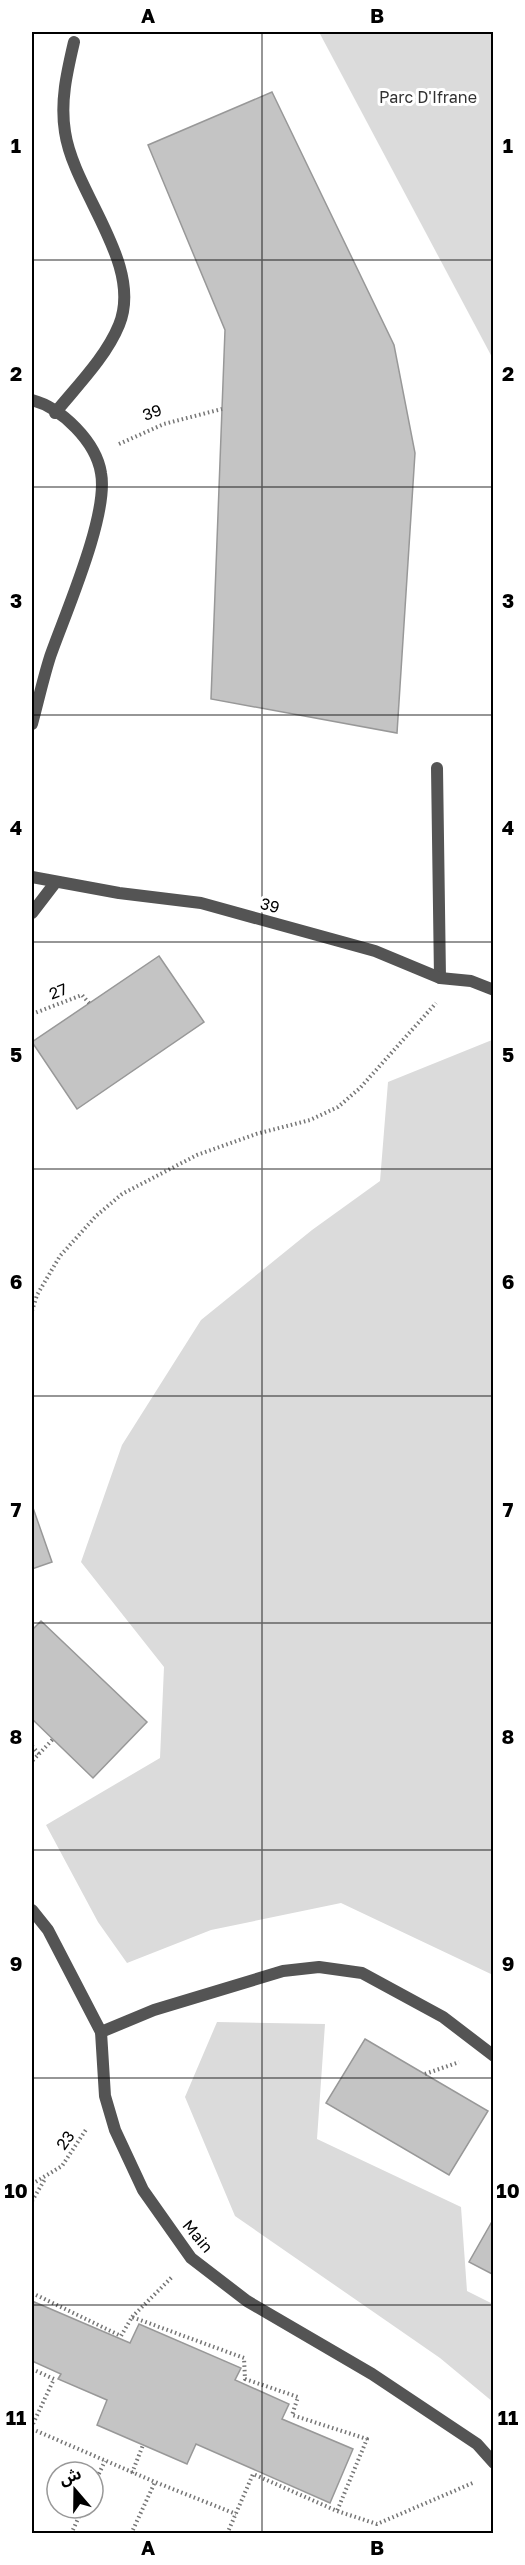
<svg xmlns="http://www.w3.org/2000/svg" width="525" height="2565" viewBox="0 0 525 2565" font-family="'Golos Text','Noto Sans Arabic',sans-serif">
<style>
.green{fill:#dbdbdb}
.building{fill:#c4c4c4;stroke:#989898;stroke-width:1.5}
.lines{fill:none;stroke-linecap:round;stroke-linejoin:round}
.path{stroke:#767676;stroke-width:4;stroke-dasharray:1.5 3;stroke-linecap:butt}
.service{stroke:#545454;stroke-width:12}
.grid{fill:none;stroke:#000;stroke-width:1.5;stroke-opacity:0.55}
.labels{text-anchor:middle;stroke-width:6;stroke-linejoin:round;paint-order:stroke}
.park-label{font-size:16px;fill:#323232;stroke:#fff}
.street-label{font-size:16px;fill:#000;stroke:#fff}
.neatline{fill:none;stroke:#000;stroke-width:2}
.grid-label{font-size:20px;text-anchor:middle;font-weight:bold;fill:#000}
</style>
<rect width="100%" height="100%" fill="#fff"/>
<g class="green">
<polygon points="319,32 493,32 493,359"/>
<polygon points="492,1040 493,1975 341,1903 211,1930 127,1963 98,1922 46,1825 160,1758 164,1667 81,1562 122,1445 201,1320 312,1230 380,1181 388,1082"/>
<polygon points="217,2022 325,2024 317,2139 461,2207 467,2291 493,2304 493,2402 440,2358 235,2216 185,2097"/>
</g>
<g class="building">
<polygon points="272,92 394,345 415,453 397,733 211,699 225,330 148,145"/>
<polygon points="159,956 204,1022 77,1109 32,1042"/>
<polygon points="32,1505 52,1562 32,1569"/>
<polygon points="41,1621 147,1722 93,1778 32,1719 32,1630"/>
<polygon points="365,2039 488,2111 449,2175 326,2103"/>
<polygon points="494,2218 494,2275 469,2262"/>
<polygon points="32,2301 130,2343 139,2324 241,2368 235,2380 289,2404 282,2419 353,2449 330,2503 196,2444 187,2464 97,2425 107,2400 58,2379 61,2374 32,2361"/>
</g>
<g class="lines">
<g class="path">
<polyline points="119,444 164,424 222,409"/>
<polyline points="32,1014 82,995 89,1003"/>
<polyline points="32,1311 37,1295 60,1256 96,1216 122,1194 197,1155 256,1134 310,1120 338,1107 360,1088 436,1003"/>
<polyline points="32,1746 39,1754 32,1761"/>
<polyline points="39,1754 53,1739"/>
<polyline points="425,2074 459,2062"/>
<polyline points="32,2184 62,2166 87,2128"/>
<polyline points="32,2201 45,2179"/>
<polyline points="494,2287 494,2289"/>
<polyline points="32,2293 121,2336 132,2317 244,2358 245,2379 298,2397 292,2415 367,2439 337,2511"/>
<polyline points="132,2317 172,2277"/>
<polyline points="32,2369 54,2379 32,2426"/>
<polyline points="32,2429 155,2482 236,2514"/>
<polyline points="132,2473 143,2445"/>
<polyline points="93,2486 105,2461"/>
<polyline points="71,2534 83,2508"/>
<polyline points="131,2534 155,2482"/>
<polyline points="227,2534 253,2474 337,2511 377,2524 475,2482"/>
</g>
<g class="service">
<path d="M32,400C62,408 96,442 101,473C109,515 65,614 50,657C43,679 38,702 32,724"/>
<path d="M55,413C77,386 106,357 119,325C144,264 74,193 65,132C60,101 67,72 74,42"/>
<polyline points="437,768 440,978"/>
<polyline points="32,877 119,893 201,903 375,951 440,978 471,981 494,990"/>
<polyline points="32,913 55,883"/>
<polyline points="32,1910 48,1930 101,2032 105,2096 115,2130 143,2190 191,2258 247,2301 372,2374 477,2444 494,2463"/>
<polyline points="101,2032 154,2010 283,1971 319,1967 362,1973 443,2017 494,2056"/>
</g>
</g>
<path class="grid" d="M262,32V2534M32,260H494M32,487H494M32,715H494M32,942H494M32,1169H494M32,1396H494M32,1623H494M32,1850H494M32,2078H494M32,2305H494"/>
<g class="labels">
<g class="park-label">
<text x="428" y="103">Parc D'Ifrane</text>
</g>
<g class="street-label">
<text transform="translate(152 412) rotate(-21)" y="6">39</text>
<text transform="translate(270 905) rotate(16)" y="6">39</text>
<text transform="translate(58 991) rotate(-21)" y="6">27</text>
<text transform="translate(65 2140) rotate(-55)" y="6">23</text>
<text transform="translate(198 2236) rotate(50)" y="6">Main</text>
</g>
</g>
<rect width="525" height="2565" fill="none" stroke="#ffffff" stroke-width="66"/>
<g transform="translate(75 2490) rotate(340)"><circle r="28" fill="#ffffff" stroke="#999999" stroke-width="1.5"/>
<path d="M0-4.5L10 22L0 15L-10 22Z" fill="#000000"/>
<text y="-9" font-size="16" font-weight="bold" text-anchor="middle" fill="#000000">ش</text>
</g>
<rect x="33" y="33" width="459" height="2499" class="neatline"/>
<g class="grid-label">
<text x="148" y="23">A</text>
<text x="377" y="23">B</text>
<text x="16" y="153">1</text>
<text x="508" y="153">1</text>
<text x="16" y="381">2</text>
<text x="508" y="381">2</text>
<text x="16" y="608">3</text>
<text x="508" y="608">3</text>
<text x="16" y="835">4</text>
<text x="508" y="835">4</text>
<text x="16" y="1062">5</text>
<text x="508" y="1062">5</text>
<text x="16" y="1289">6</text>
<text x="508" y="1289">6</text>
<text x="16" y="1517">7</text>
<text x="508" y="1517">7</text>
<text x="16" y="1744">8</text>
<text x="508" y="1744">8</text>
<text x="16" y="1971">9</text>
<text x="508" y="1971">9</text>
<text x="16" y="2198">10</text>
<text x="508" y="2198">10</text>
<text x="16" y="2425">11</text>
<text x="508" y="2425">11</text>
<text x="148" y="2555">A</text>
<text x="377" y="2555">B</text>
</g>
</svg>
